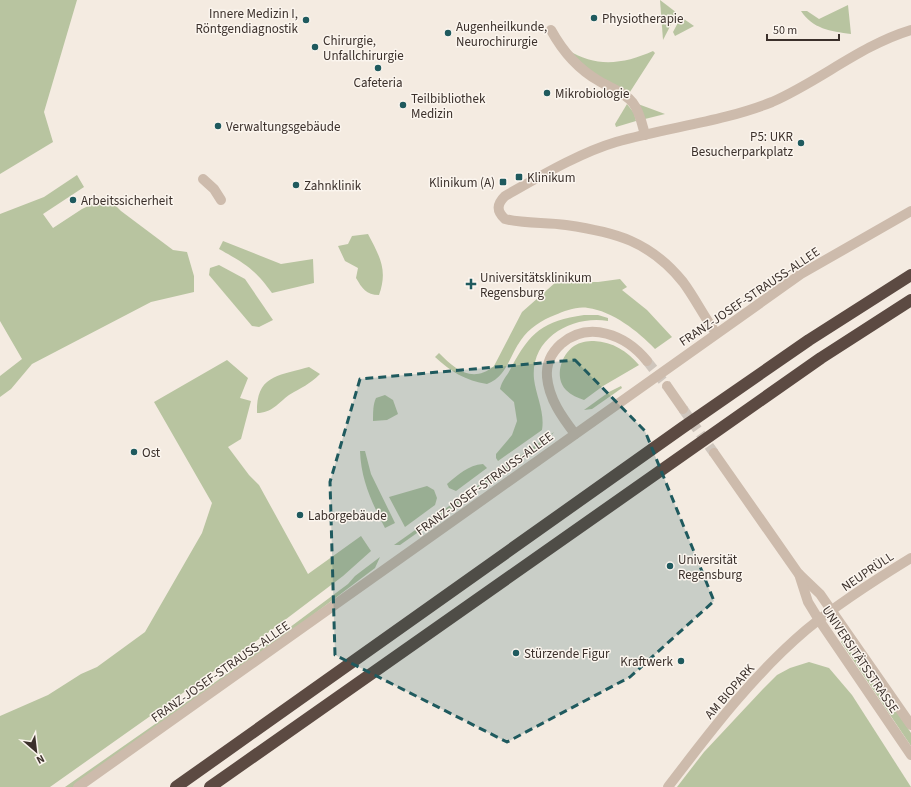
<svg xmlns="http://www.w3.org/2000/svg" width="911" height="787" viewBox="0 0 911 787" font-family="'Source Sans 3',sans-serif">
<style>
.green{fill:#b8c4a0}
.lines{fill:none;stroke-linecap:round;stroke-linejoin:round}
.minor-tunnel{stroke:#cfc6bd;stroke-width:10;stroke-dasharray:10 5;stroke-linecap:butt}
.minor{stroke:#cdbbac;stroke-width:10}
.highway{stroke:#5c4a42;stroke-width:12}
.marked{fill:#1f5a5e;fill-opacity:0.2;stroke:#1f5a5e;stroke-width:3;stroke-dasharray:8 5;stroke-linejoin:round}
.poi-dot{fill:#1f5a5e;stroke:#fbf5ee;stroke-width:1.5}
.labels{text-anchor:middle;stroke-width:3;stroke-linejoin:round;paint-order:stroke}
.poi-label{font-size:13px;fill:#3b302b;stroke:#fbf5ee;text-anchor:start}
.street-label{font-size:13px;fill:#3b302b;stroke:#fbf5ee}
</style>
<rect width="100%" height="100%" fill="#f4ebe1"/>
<g class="green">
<polygon points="0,0 77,0 44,112 53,142 0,174"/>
<polygon points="660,0 677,13 663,40"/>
<path d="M848,5L851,34C830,31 813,29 801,11H807L819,19Z"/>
<polygon points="681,17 694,26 675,36 673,32"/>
<path d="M568,50C596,68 624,64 653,51L655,53L628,95L601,81Z"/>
<polygon points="627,104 634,113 636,121 616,127 615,124"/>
<polygon points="638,104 665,114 645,119"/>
<polygon points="77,175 84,187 43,214 53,228 82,209 107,197 121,211 173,250 187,252 194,276 194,292 151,302 32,364 11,389 0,397 0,376 22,359 0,321 0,214 44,197"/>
<path d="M368,234C380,257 388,270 379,295C366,295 362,288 356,278L358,268L345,261L338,246L348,244L352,236Z"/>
<path d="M223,241L281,264L313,259L314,283L272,293C255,269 244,263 219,249Z"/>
<polygon points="219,265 245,279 273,320 259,327 252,326 209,275 210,268"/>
<path d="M620,279L627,287L622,290L647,310L672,337L655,349C638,331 612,311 588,308C577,306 565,311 555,315C542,320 529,328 521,340C509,356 507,377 487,384C466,381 450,371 435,357L439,353C455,369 472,384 494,366L522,312L556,282H598Z"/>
<path d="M584,315H598L608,318V321C572,315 530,338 534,379C536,396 545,412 542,430L498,461L496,458V454L512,435L517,421L514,402L500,389C502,380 507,376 511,368C530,332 543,321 584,315Z"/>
<path d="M594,341C613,342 627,351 639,365L603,386L584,400C578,398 571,395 566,390C554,377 561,355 574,346C580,342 587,341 594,341Z"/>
<polygon points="227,360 248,378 240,398 251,401 241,439 228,447 249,475 259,485 308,574 361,536 371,551 343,576 269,632 50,787 0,787 0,716 48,695 81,674 97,667 145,632 202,533 212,503 154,402"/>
<path d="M305,368L309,367L320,374C309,385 302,387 289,395C278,403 272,413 257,413C256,376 277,376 305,368Z"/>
<polygon points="621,386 622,388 592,409 584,410 609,392"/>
<path d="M385,395L393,400L398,414L387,420L373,421C373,413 373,404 376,398Z"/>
<polygon points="554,432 545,443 400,545 394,545"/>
<path d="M360,451H365L371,474L395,523L385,528C372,503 361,480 360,451Z"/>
<path d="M483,464L487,468L456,491L449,488L447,484C458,475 468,465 483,464Z"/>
<polygon points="427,486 434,490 437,498 435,505 405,527 389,497"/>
<polygon points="380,557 375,568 289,633 74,787 65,787 231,671 348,584 355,576"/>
<polygon points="843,640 868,677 891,703 911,733 911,746 841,642"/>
<polygon points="809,662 829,668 852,695 911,787 677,787 704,752 763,689 777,675 790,668"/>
</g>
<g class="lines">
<g class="minor-tunnel">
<polyline points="647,361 667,386"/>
<polyline points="683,409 714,453"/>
</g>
<g class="minor">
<path d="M551,30C563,52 578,69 599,81C610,88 625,92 633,103C640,112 642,124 645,135"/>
<polyline points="203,179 214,189 221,200"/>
<path d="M716,333C704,317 695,298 683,282C650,241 615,232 566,225C546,222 525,224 505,219C496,211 497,204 505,196C539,177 579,153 616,142C668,127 722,122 772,102C820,81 861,45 911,30"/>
<polyline points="667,386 683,409"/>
<path d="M575,434C562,417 549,399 547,377C546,364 551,353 561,344C589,320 626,335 647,361"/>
<polyline points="714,453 798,573 820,594 911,725"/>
<polyline points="799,574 808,602 819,620 911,755"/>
<polyline points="78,787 801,274 911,211"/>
<path d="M668,787C710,732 753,675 806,630C839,603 875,580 911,558"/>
</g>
<g class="highway">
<polyline points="176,787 682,428 809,340 911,275"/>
<polyline points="210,787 821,358 911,300"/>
</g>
</g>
<path class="marked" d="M575,360L645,431L714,601L630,677L507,742L335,655L330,482L360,379Z"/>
<g class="poi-dot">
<circle cx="594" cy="18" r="4"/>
<circle cx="306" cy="20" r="4"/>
<circle cx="448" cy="33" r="4"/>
<circle cx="315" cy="47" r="4"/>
<circle cx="378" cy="68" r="4"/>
<circle cx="547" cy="93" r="4"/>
<circle cx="403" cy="105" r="4"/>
<circle cx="218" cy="126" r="4"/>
<circle cx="801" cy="143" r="4"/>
<rect x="515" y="173" width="8" height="8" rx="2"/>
<rect x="499" y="178" width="8" height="8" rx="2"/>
<circle cx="296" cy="185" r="4"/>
<circle cx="73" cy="200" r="4"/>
<path d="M469 278h4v4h4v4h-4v4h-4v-4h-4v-4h4z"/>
<circle cx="134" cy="452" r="4"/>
<circle cx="300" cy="515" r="4"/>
<circle cx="670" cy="566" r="4"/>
<circle cx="516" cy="653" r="4"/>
<circle cx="681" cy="661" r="4"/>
</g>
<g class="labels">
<g class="poi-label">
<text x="298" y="18" text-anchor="end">Innere Medizin I,<tspan x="298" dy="15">Röntgendiagnostik</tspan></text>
<text x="602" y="23">Physiotherapie</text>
<text x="456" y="31">Augenheilkunde,<tspan x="456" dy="15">Neurochirurgie</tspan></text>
<text x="323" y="45">Chirurgie,<tspan x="323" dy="15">Unfallchirurgie</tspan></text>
<text x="378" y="87" text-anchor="middle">Cafeteria</text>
<text x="555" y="98">Mikrobiologie</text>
<text x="411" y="103">Teilbibliothek<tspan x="411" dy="15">Medizin</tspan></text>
<text x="226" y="131">Verwaltungsgebäude</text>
<text x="793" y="141" text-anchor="end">P5: UKR<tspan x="793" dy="15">Besucherparkplatz</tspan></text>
<text x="527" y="182">Klinikum</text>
<text x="495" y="187" text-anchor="end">Klinikum (A)</text>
<text x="304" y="190">Zahnklinik</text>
<text x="81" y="205">Arbeitssicherheit</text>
<text x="480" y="282">Universitätsklinikum<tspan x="480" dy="15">Regensburg</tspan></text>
<text x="142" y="457">Ost</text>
<text x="308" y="520">Laborgebäude</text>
<text x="678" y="564">Universität<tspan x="678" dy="15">Regensburg</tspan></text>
<text x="524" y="658">Stürzende Figur</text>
<text x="673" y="666" text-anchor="end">Kraftwerk</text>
</g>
<g class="street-label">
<text transform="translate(749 296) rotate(-34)" y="5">FRANZ-JOSEF-STRAUSS-ALLEE</text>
<text transform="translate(484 483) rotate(-36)" y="5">FRANZ-JOSEF-STRAUSS-ALLEE</text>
<text transform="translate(867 571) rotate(-34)" y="5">NEUPRÜLL</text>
<text transform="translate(861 659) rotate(56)" y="5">UNIVERSITÄTSSTRASSE</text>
<text transform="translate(220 671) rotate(-35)" y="5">FRANZ-JOSEF-STRAUSS-ALLEE</text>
<text transform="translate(729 691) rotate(-49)" y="5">AM BIOPARK</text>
</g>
</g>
<g transform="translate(36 751) rotate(152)" stroke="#fbf5ee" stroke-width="3" paint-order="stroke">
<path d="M0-3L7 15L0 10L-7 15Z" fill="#3b302b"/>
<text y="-6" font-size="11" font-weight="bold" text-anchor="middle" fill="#3b302b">N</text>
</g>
<path d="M767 34v6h72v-6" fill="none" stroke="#3b302b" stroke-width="2"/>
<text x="773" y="34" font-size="12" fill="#3b302b" stroke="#fbf5ee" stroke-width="3" paint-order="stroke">50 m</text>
</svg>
